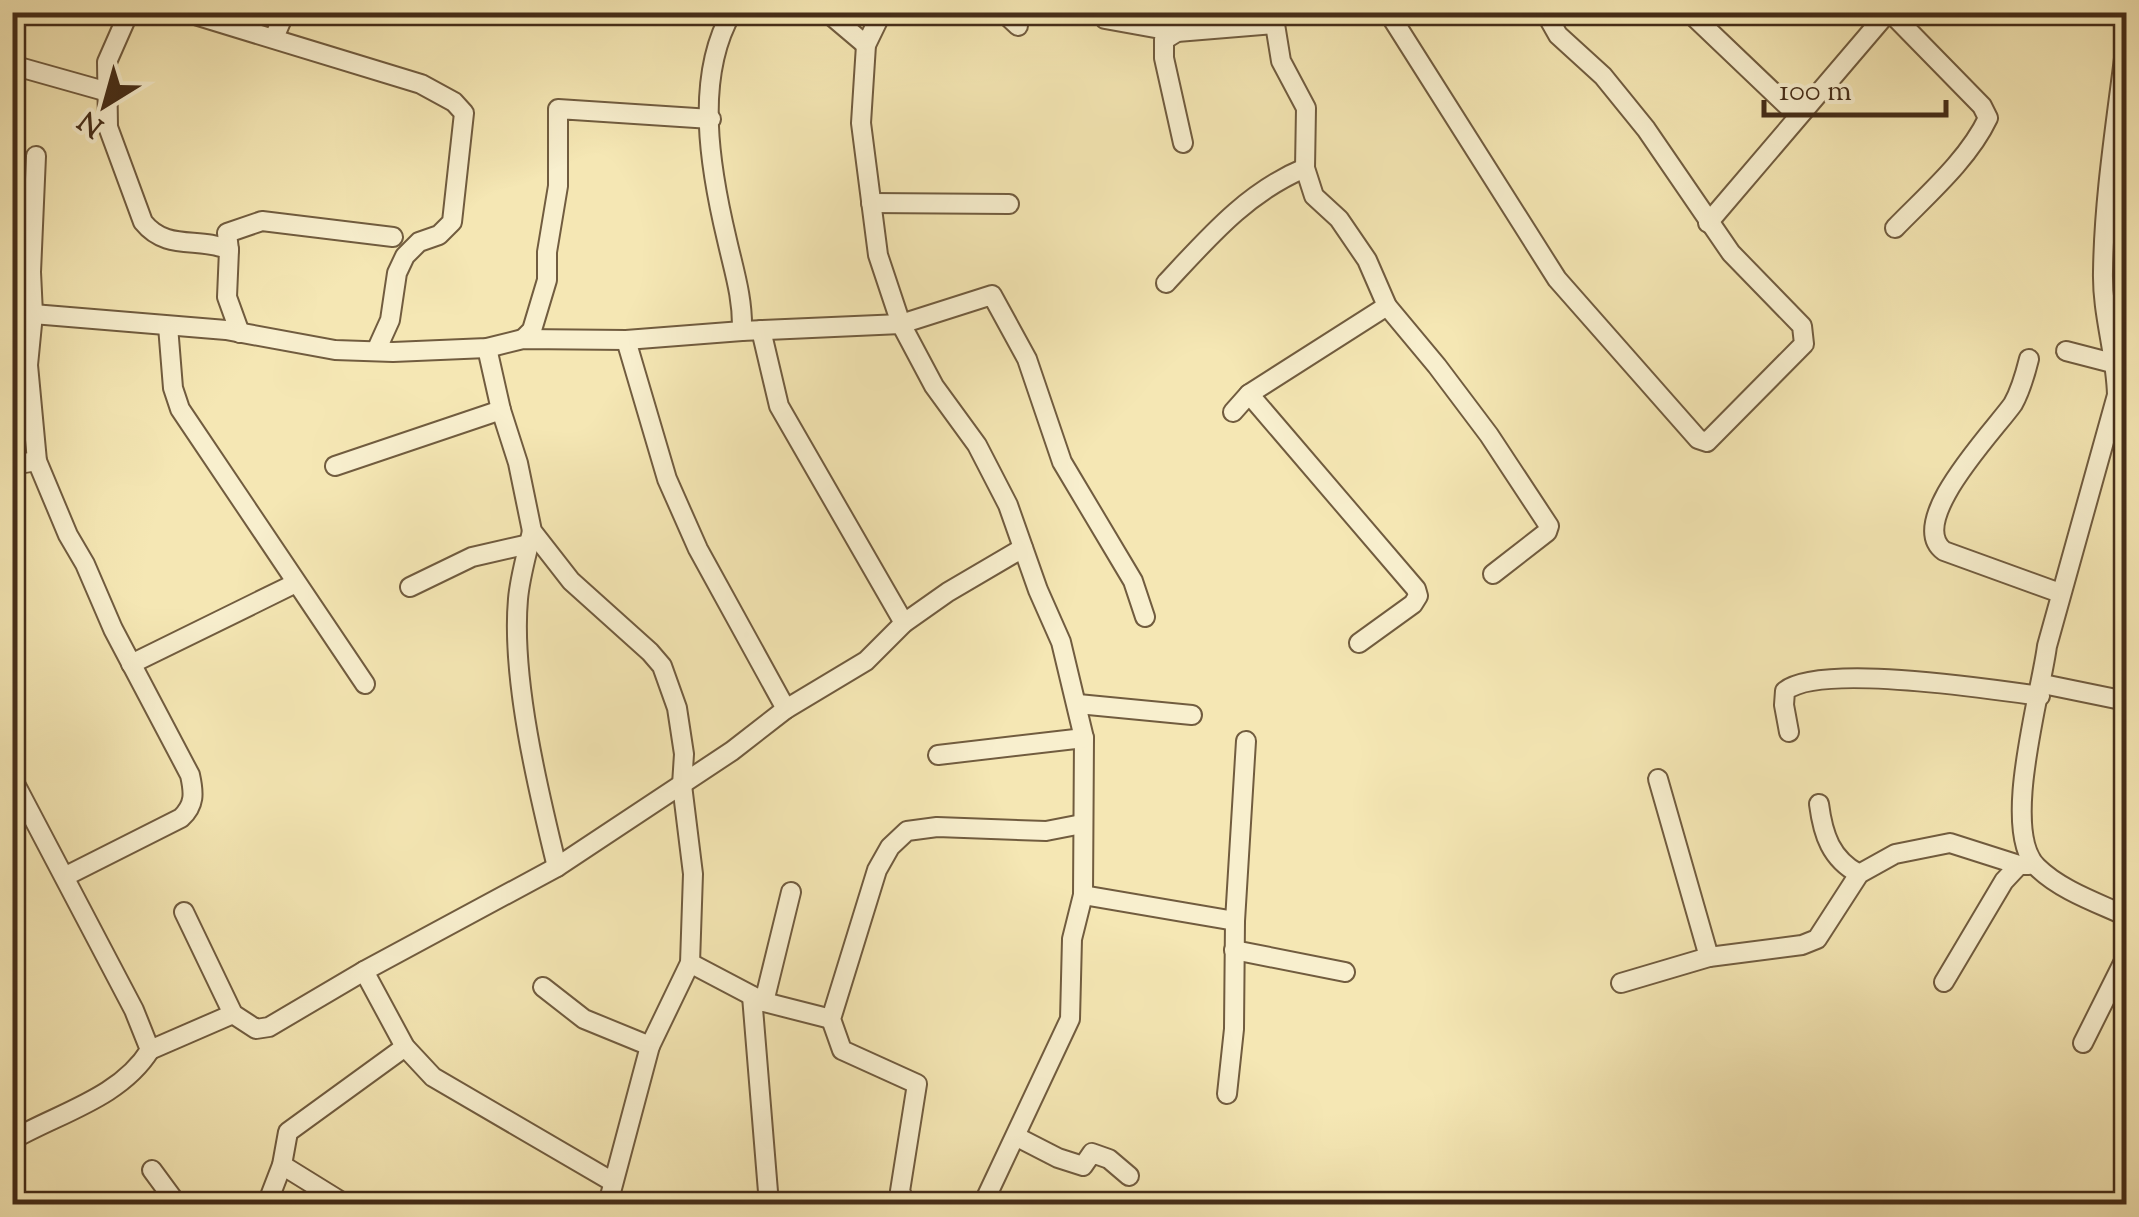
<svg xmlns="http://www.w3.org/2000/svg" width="2139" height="1217" viewBox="0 0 2139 1217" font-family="'Sorts Mill Goudy',serif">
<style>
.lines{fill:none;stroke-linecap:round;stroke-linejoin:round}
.minor-casing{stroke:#715c3f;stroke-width:22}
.minor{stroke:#f8efce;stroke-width:18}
</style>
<rect width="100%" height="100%" fill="#f5e7b4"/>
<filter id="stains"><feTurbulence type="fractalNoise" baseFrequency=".002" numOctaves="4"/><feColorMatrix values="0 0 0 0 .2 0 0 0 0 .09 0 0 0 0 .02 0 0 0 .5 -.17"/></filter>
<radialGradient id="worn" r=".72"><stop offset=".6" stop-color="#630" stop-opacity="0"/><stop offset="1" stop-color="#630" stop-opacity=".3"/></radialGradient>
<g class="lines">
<g class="minor-casing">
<g id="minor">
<path d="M129,12L107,62L108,127L143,222C167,252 199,236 229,250L227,297L240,333"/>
<polyline points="185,12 421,84 454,102 464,113 452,222 439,235 419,242 405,256 397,273 390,320 376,351"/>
<path d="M732,12C694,78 710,169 727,240C734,271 743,298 742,331"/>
<polyline points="827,12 866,45"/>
<polyline points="882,12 866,45 861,123 878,255 901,324 934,386 977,445 1008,505 1038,590 1061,642 1084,738 1083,895 1072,939 1070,1019 983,1204"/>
<polyline points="1003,12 1018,26"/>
<polyline points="1273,12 1281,61 1306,108 1305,168 1314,196 1339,219 1367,260 1387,306 1437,366 1489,435 1549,526 1547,532 1493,574"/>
<polyline points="1388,12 1557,279 1698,439 1707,442 1804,344 1802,326 1731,253 1646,129 1603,76 1558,35 1545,12"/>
<polyline points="1689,12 1798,116"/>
<path d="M1890,12L1982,106L1988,118C1968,160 1927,195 1895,228"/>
<polyline points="2124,12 2126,26"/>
<polyline points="1105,19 1177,32"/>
<polyline points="274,38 285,12"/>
<path d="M2126,42C2117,118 2104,195 2103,272C2102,314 2116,353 2117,395L2047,646C2041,694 2000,831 2037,867C2060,890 2098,903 2126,916"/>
<polyline points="12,65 108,92"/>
<polyline points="1183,143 1164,58 1164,40 1177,32 1274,24"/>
<path d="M36,156L31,272L33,314L28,365L37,461L68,535L85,564L113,629L190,775C194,793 195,805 181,818L66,876"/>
<polyline points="871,203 1009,204"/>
<polyline points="1708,223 1888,12"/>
<polyline points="229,250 227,233 262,221 393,237"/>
<path d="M1166,283C1208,238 1247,192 1305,168"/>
<polyline points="33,314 226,330 335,350 393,352 487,348 523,339 626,340 742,331 901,324 992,295 1027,359 1062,462 1133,581 1145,617"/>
<polyline points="168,326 173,388 180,409 365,684"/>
<polyline points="761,330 779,406 904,623"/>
<polyline points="523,339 532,330 547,280 547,252 558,186 558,109 711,119"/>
<polyline points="626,340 667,479 698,549 786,709"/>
<polyline points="487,348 501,410 518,463 532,531 571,581 650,652 662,666 677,708 684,754 682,785 693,874 690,963 650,1046 610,1196 603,1204"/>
<polyline points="2066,351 2124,366"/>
<path d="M2029,359C2025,375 2021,390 2013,404C1994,431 1905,522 1944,551L2060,593"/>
<polyline points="1249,394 1416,589 1418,596 1413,604 1359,643"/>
<polyline points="1233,412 1249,394 1387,306"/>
<polyline points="12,465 37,461"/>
<polyline points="335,466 501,410"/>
<path d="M532,531C527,554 520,576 518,599C511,678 538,790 557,867"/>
<polyline points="410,587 472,557 529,544"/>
<polyline points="131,664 296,583"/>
<polyline points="2043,684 2126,701"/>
<polyline points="1078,704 1192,715"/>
<path d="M1789,732L1784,705L1785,691C1820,663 1991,689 2040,696"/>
<polyline points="938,755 1084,738"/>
<path d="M12,778L134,1010L150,1050C120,1098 59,1113 12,1140"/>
<polyline points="1658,779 1709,957"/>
<path d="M1819,804C1823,835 1831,859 1859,874"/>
<polyline points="1083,895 1235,921"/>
<polyline points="184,912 233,1014 256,1029 269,1027 364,971 557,867 732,751 786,709 866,661 904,623 948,592 1023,548"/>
<polyline points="1234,950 1345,972"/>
<polyline points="690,963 764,1002 831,1019"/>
<polyline points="364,971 405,1047 433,1077 613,1182"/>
<polyline points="1944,982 2004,881 2019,865 2029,865"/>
<polyline points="1621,983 1709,957 1802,945 1817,939 1859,874 1895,854 1950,843 2019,865"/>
<polyline points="543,987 584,1019 650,1046"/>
<polyline points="752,996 769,1204"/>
<polyline points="764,1002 791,892"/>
<polyline points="2083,1043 2126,957"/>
<polyline points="150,1050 233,1014"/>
<polyline points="1227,1094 1234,1029 1235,921 1246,741"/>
<polyline points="1017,1137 1058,1158 1083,1166 1092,1153 1109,1159 1129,1176"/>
<polyline points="282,1165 345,1204"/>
<polyline points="152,1170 177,1204"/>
<polyline points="267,1204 282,1165 288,1132 405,1047"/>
<polyline points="906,1204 900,1191 917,1084 842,1050 831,1019 877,870 890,847 907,831 937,827 1046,831 1082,824"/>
</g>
</g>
<use href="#minor" class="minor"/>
</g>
<rect width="2139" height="1217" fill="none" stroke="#f5e7b4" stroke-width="50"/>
<rect x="15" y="15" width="2109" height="1187" fill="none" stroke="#452d18" stroke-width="5"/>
<rect x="25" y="25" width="2089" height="1167" fill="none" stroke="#452d18" stroke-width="2.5"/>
<g transform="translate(105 105) rotate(217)" stroke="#f8efce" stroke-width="8" paint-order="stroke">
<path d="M0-8L18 38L0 25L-18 38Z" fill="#452d18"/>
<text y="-15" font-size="28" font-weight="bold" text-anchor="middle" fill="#452d18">N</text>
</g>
<path d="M1764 100v15h182v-15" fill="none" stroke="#452d18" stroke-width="5"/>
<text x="1779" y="100" font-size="30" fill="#452d18" stroke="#f8efce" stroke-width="8" paint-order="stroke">100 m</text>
<rect width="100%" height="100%" filter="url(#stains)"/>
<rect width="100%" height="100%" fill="url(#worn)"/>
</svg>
